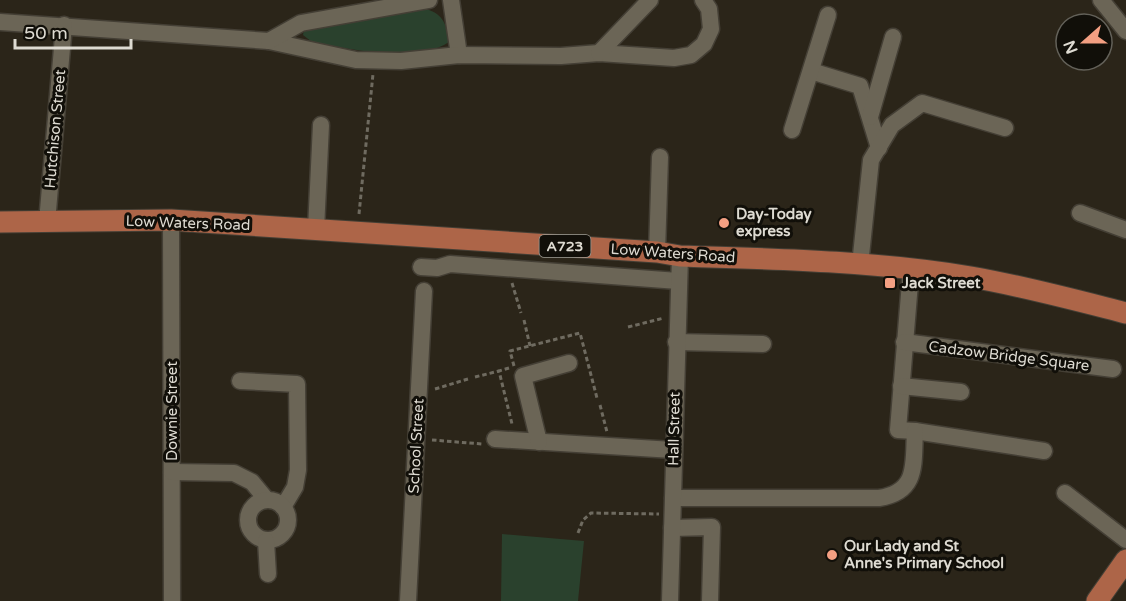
<svg xmlns="http://www.w3.org/2000/svg" width="1126" height="601" viewBox="0 0 1126 601" font-family="'Varela Round',sans-serif">
<style>
.grass{fill:#2a412d}
.lines{fill:none;stroke-linecap:round;stroke-linejoin:round}
.minor-casing{stroke:#443f35;stroke-width:19}
.major-casing{stroke:#443f35;stroke-width:23}
.path{stroke:#6f6b60;stroke-width:3;stroke-dasharray:4.5 3;stroke-linecap:butt}
.minor{stroke:#6b6556;stroke-width:16}
.major{stroke:#ad6548;stroke-width:21}
.poi-dot{fill:#f39f82;stroke:#110f09;stroke-width:2}
.labels{text-anchor:middle;stroke-width:6;stroke-linejoin:round;paint-order:stroke}
.shield{fill:#110f09;stroke:#a09e96;stroke-width:1.5}
.shield-label{font-size:14px;font-weight:bold;fill:#dedbd2}
.street-label{font-size:15px;fill:#dedbd2;stroke:#110f09}
.poi-label{font-size:15px;font-weight:bold;fill:#dedbd2;stroke:#110f09;text-anchor:start}
</style>
<rect width="100%" height="100%" fill="#2b2519"/>
<g class="grass">
<path d="M422,8C443,13 446,22 449,42C416,64 349,49 312,42L303,35L304,30Z"/>
<polygon points="502,534 584,541 578,601 501,601"/>
</g>
<g class="lines">
<g class="minor-casing">
<g id="minor">
<polyline points="451,0 459,55"/>
<polyline points="1101,0 1126,31"/>
<polyline points="0,22 269,41 356,60 401,61 459,55 561,56 599,53 674,58 691,55 704,44 711,29 709,9 703,0"/>
<polyline points="269,41 301,23 429,0"/>
<polyline points="599,53 650,0"/>
<polyline points="811,71 860,86 879,148"/>
<polyline points="870,117 893,37"/>
<polyline points="792,130 828,15"/>
<polyline points="1080,213 1126,230"/>
<polyline points="171,220 172,601"/>
<polyline points="47,222 64,25"/>
<polyline points="316,229 321,125"/>
<polyline points="657,252 660,157"/>
<polyline points="860,265 871,160 892,125 922,103 1005,128"/>
<polyline points="421,267 437,268 450,264 678,281"/>
<polyline points="911,270 898,430 915,431 1044,451"/>
<polyline points="676,342 763,344"/>
<polyline points="904,342 1113,369"/>
<polyline points="240,381 297,384 298,470 295,487 283,507"/>
<polyline points="901,386 961,392"/>
<polyline points="495,439 673,450"/>
<polyline points="539,442 523,376 569,363"/>
<polyline points="172,472 234,473 252,482 266,499"/>
<polyline points="1065,493 1126,540"/>
<path d="M673,498H879C919,492 913,463 915,431"/>
<circle cx="268" cy="520" r="20"/>
<polyline points="672,528 712,527 710,601"/>
<polyline points="266,541 268,574"/>
<polyline points="408,601 424,291"/>
<polyline points="670,601 680,256"/>
</g>
</g>
<g class="major-casing">
<g id="major">
<path d="M0,222L171,220L657,252L680,256C776,259 875,261 971,277C1023,286 1075,300 1126,313"/>
<polyline points="1097,601 1126,560"/>
</g>
</g>
<g class="path">
<polyline points="359,214 373,74"/>
<polyline points="512,283 521,313"/>
<polyline points="524,320 530,346"/>
<polyline points="628,327 664,318"/>
<polyline points="514,366 510,351 580,333 597,398"/>
<polyline points="509,368 499,371 512,424"/>
<polyline points="475,377 499,371"/>
<polyline points="435,389 468,379"/>
<polyline points="600,405 607,432"/>
<polyline points="432,440 482,444"/>
<polyline points="578,533 583,520 591,513 659,514"/>
</g>
<use href="#minor" class="minor"/>
<use href="#major" class="major"/>
</g>
<g class="poi-dot">
<circle cx="724" cy="223" r="6"/>
<rect x="884" y="277" width="12" height="12" rx="3"/>
<circle cx="832" cy="555" r="6"/>
</g>
<g class="labels">
<rect class="shield" x="539.5" y="235" width="51" height="22" rx="4.5"/>
<g class="shield-label">
<text x="565" y="251">A723</text>
</g>
<g class="street-label">
<text transform="translate(55 129) rotate(-85)" y="5">Hutchison Street</text>
<text transform="translate(188 223) rotate(2)" y="5">Low Waters Road</text>
<text transform="translate(673 253) rotate(4)" y="5">Low Waters Road</text>
<text transform="translate(1009 356) rotate(7)" y="5">Cadzow Bridge Square</text>
<text transform="translate(172 411) rotate(-90)" y="5">Downie Street</text>
<text transform="translate(674 429) rotate(-89)" y="5">Hall Street</text>
<text transform="translate(416 446) rotate(-87)" y="5">School Street</text>
</g>
<g class="poi-label">
<text x="736" y="219">Day-Today<tspan x="736" dy="17">express</tspan></text>
<text x="902" y="288">Jack Street</text>
<text x="844" y="551">Our Lady and St<tspan x="844" dy="17">Anne's Primary School</tspan></text>
</g>
</g>
<g transform="translate(1084 42) rotate(249)"><circle r="28" fill="#110f09" stroke="#636159" stroke-width="1.5"/>
<path d="M0-4.5L10 22L0 15L-10 22Z" fill="#f39f82"/>
<text y="-9" font-size="16" font-weight="bold" text-anchor="middle" fill="#dedbd2">N</text>
</g>
<path d="M15 39v9h116v-9" fill="none" stroke="#dedbd2" stroke-width="3"/>
<text x="24" y="39" font-size="18" fill="#dedbd2" stroke="#110f09" stroke-width="4.5" paint-order="stroke">50 m</text>
</svg>
